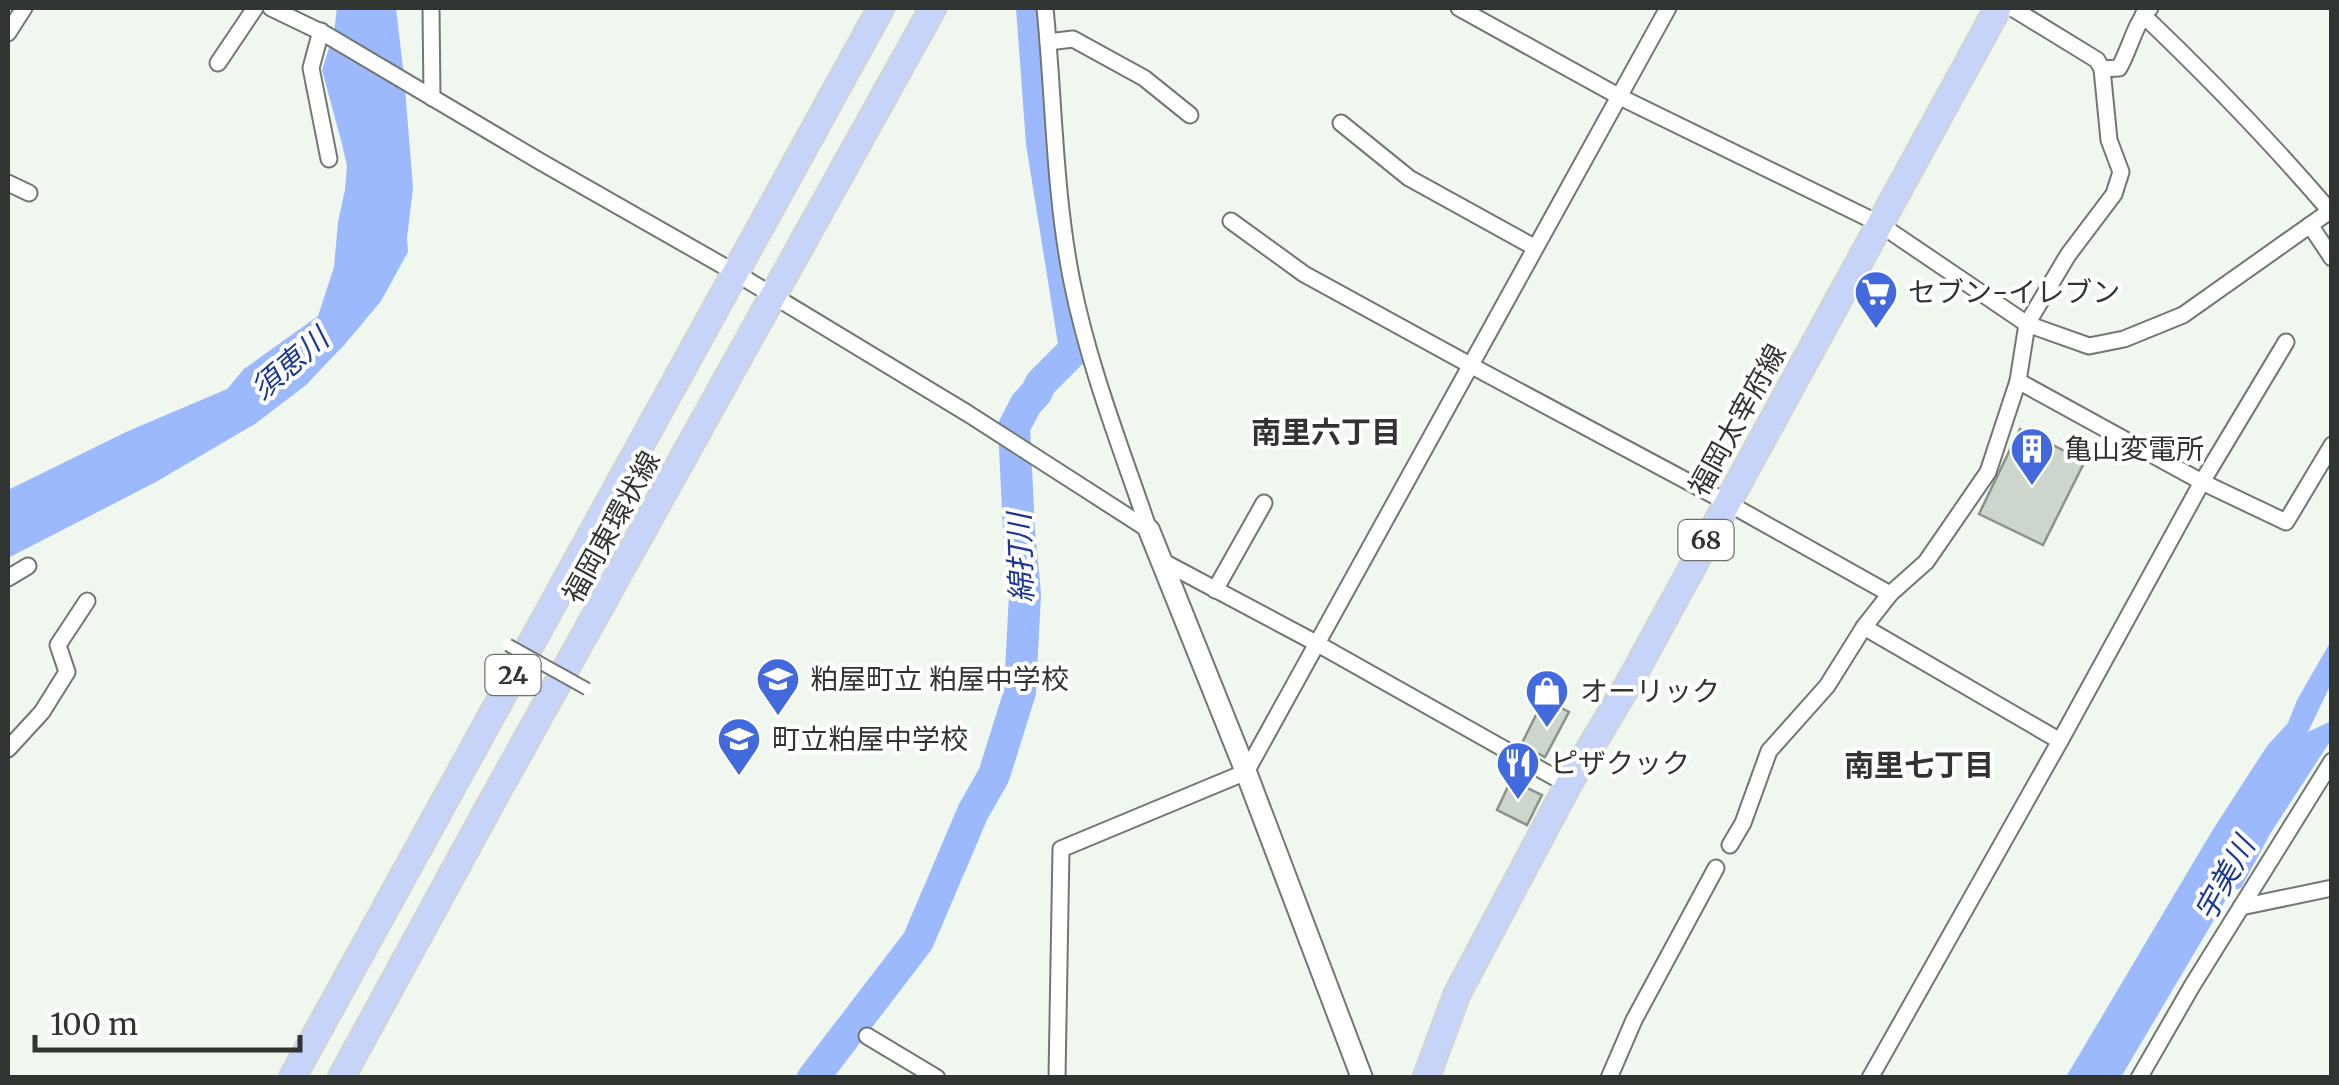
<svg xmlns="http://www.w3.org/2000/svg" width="2339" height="1085" viewBox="0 0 2339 1085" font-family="Merriweather,'Noto Sans JP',serif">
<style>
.water{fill:#9cb9fd}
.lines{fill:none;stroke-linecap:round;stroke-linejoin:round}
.river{stroke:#9cb9fd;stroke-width:32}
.building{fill:#cdd6cd;stroke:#8a928a;stroke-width:2.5}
.minor-casing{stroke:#717871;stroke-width:19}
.tertiary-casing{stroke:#717871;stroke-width:24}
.primary-casing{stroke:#d2d3d2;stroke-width:29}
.minor{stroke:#fff;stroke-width:15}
.tertiary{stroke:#fff;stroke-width:20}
.primary{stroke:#c5d4f8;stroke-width:25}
.pedestrian-bridge-casing{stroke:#717871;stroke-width:15;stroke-linecap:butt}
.pedestrian-bridge{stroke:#fff;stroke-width:11}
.labels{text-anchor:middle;stroke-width:8;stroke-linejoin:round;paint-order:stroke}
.shield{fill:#fff;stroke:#6f726f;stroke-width:2.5}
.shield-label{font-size:25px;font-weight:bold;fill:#313531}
.poi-label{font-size:28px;fill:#313531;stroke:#fff;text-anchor:start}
.street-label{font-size:28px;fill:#313531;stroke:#fff}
.water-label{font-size:30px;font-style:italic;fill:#1c3896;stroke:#fff}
.neighbourhood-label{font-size:30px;font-weight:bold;fill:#313531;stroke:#fff}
</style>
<rect width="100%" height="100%" fill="#eff7ee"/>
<g class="water">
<polygon points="337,8 396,8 404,76 413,188 407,238 408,252 381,301 345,344 306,385 255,424 154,483 8,558 8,490 126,432 227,389 244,369 318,316 334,267 338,222 345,190 347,166 342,144 322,70 334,32"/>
<polygon points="2331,641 2331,684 2308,732 2331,721 2331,740 2270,834 2241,888 2231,891 2121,1077 2066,1077 2212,831 2267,746 2288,723 2297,700"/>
</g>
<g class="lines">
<polyline class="river" points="813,1078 918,941 973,812 994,775 1020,692 1025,594 1019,531 1014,427 1026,404 1036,393 1041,383 1075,349 1042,143 1032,8"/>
</g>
<g class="building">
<polygon points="2020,429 2085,461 2043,545 1979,514"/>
<polygon points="1544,699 1569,712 1545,757 1521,745"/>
<polygon points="1511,780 1542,795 1527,825 1497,810"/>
</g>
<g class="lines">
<g class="minor-casing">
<g id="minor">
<polyline points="271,8 325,34 541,162 734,272 967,413 1149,530"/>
<polyline points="431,8 432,98"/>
<path d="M1045,8C1054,98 1054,192 1072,282C1089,367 1121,448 1149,530"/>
<path d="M1459,8L1620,97L1878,223L2027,324L2089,346L2124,339L2183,315L2330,211C2271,142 2208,77 2143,15"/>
<polyline points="321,31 311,68 329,159"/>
<polyline points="8,33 24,8"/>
<polyline points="1048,42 1073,39 1144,78 1190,115"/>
<polyline points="218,63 255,8"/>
<path d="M2102,69L2119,68C2130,49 2135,22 2150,8"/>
<polyline points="1341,123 1409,178 1534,247"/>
<polyline points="8,183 29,193"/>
<polyline points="1231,221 1304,274 1470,365 1726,502 1890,594"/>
<polyline points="2310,225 2332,258"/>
<polyline points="2286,342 2202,482 2286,522 2332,445"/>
<polyline points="1162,561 1316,643 1568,785"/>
<polyline points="8,578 28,566"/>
<polyline points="1215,590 1264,503"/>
<polyline points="1864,627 2060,741"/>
<polyline points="8,749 42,712 67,672 58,645 87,601"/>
<polyline points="1730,845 1743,823 1769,751 1827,686 1864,627 1890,594 1926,562 1988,472 2018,381 2027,324 2068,255 2114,194 2121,172 2109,140 2102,69 2097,60 2012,8"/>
<polyline points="2241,907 2332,888"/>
<polyline points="867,1036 937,1078"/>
<polyline points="1057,1078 1061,849 1246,772 1668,8"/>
<polyline points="1609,1078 1634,1020 1716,868"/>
<polyline points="1870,1078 2060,741 2202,482 2018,381"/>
<polyline points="2139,1078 2192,986 2332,761"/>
</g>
</g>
<g class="tertiary-casing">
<polyline id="tertiary" points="1149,530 1246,772 1362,1078"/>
</g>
<g class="primary-casing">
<g id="primary">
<polyline points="292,1078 881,8"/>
<polyline points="341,1078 490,805 933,8"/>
<polyline points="1426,1078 1457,994 1568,785 1629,683 1998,8"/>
</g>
</g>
<use href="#minor" class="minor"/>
<use href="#tertiary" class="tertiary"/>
<use href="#primary" class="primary"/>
<g class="pedestrian-bridge-casing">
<polyline id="pedestrian-bridge" points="508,645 587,689"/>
</g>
<use href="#pedestrian-bridge" class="pedestrian-bridge"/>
</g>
<defs>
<g id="supermarket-pin" transform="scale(2.25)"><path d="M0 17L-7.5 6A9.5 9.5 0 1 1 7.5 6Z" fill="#426adc" stroke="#fff"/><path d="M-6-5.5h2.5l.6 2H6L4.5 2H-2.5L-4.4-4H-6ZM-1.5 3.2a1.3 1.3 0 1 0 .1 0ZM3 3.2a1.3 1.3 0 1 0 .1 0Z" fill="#fff"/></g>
<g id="building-pin" transform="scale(2.25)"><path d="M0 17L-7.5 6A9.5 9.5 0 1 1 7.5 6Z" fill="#426adc" stroke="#fff"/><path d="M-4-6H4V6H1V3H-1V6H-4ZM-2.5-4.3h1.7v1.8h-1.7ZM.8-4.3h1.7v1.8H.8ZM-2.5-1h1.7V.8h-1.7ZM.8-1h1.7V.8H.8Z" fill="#fff"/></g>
<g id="school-pin" transform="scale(2.25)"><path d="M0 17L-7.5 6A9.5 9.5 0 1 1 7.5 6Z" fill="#426adc" stroke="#fff"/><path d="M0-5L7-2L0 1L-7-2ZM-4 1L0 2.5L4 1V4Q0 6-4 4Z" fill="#fff"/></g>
<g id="shop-pin" transform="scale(2.25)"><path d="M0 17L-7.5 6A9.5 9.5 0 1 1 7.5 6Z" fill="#426adc" stroke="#fff"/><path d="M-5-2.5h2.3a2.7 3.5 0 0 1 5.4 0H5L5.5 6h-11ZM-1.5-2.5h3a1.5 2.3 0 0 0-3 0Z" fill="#fff"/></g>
<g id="restaurant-pin" transform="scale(2.25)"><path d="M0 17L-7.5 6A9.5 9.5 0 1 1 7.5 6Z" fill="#426adc" stroke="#fff"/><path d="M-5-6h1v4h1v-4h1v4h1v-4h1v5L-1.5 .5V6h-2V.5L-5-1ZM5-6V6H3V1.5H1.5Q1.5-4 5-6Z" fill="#fff"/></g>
</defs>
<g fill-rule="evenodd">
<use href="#supermarket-pin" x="1876" y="292"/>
<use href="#building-pin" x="2032" y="449"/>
<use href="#school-pin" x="778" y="679"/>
<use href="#shop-pin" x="1547" y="691"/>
<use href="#school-pin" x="739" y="739"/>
<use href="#restaurant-pin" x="1518" y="763"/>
</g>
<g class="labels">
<g class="shield">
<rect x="1678.5" y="520" width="55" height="40" rx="8"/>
<rect x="485.5" y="655" width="55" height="40" rx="8"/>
</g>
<g class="shield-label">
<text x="1706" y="549">68</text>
<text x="513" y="684">24</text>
</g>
<g class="poi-label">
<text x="1908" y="302">セブン-イレブン</text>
<text x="2064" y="459">亀山変電所</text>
<text x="810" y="689">粕屋町立 粕屋中学校</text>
<text x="1580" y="701">オーリック</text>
<text x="772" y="749">町立粕屋中学校</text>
<text x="1550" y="773">ピザクック</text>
</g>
<g class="street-label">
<text transform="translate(1737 420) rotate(-61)" y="10">福岡太宰府線</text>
<text transform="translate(611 527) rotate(-61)" y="10">福岡東環状線</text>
</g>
<g class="water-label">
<text transform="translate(290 364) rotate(-41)" y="10">須恵川</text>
<text transform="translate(1021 558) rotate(-92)" y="10">綿打川</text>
<text transform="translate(2225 879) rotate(-61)" y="10">宇美川</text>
</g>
<g class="neighbourhood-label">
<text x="1326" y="443">南里六丁目</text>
<text x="1919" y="776">南里七丁目</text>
</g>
</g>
<rect width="2339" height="1085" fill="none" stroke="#313531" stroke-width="20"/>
<path d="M35 1035v15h265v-15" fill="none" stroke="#313531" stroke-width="5"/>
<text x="50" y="1035" font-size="30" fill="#313531" stroke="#ffffff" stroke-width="8" paint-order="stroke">100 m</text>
</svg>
